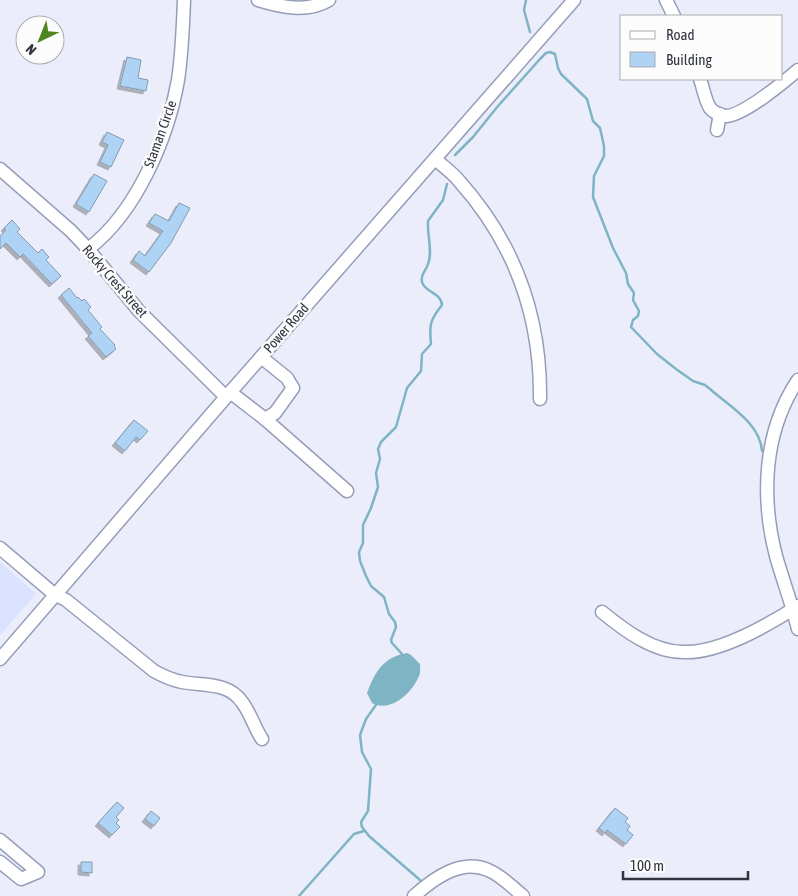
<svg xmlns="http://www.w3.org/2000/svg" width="798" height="896" viewBox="0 0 798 896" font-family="'Asap Condensed',sans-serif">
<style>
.built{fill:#dae2ff}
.water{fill:#7eb4c4}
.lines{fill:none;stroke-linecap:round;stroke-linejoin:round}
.stream{stroke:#7eb4c4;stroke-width:2.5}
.building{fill:#afd3f5;stroke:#839aaf;filter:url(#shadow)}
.minor-casing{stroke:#969db8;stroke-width:15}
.minor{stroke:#fff;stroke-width:12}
.labels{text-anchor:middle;stroke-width:5;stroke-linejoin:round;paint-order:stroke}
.street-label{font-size:14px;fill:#31343f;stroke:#fcfcfc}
</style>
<defs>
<filter id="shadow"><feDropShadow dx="-3" dy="3" stdDeviation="0" flood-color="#0004"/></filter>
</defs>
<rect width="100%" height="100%" fill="#ebeefa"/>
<polygon class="built" points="0,562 36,594 0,635"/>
<path class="water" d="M407,653L411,655L420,664C420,668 421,672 419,676C412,693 391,713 372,703L367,693C375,672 383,657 407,653Z"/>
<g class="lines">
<g class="stream">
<polyline points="526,0 524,10 530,32"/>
<path d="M455,155L473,137L498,106L540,59L546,53L550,52L555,54L558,68L561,74L587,99L593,121L600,128L604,146V156L594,176L593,197L613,248L626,273L628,284L634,293L633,300L639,311L638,316L633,320L631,327L657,354L676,369L693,381L705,385L710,389C729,406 760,423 762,451"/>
<path d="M402,656V654L392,643L391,640L396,627L395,622L389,614L384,597L371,586L366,576L360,561L359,552L363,543V525L371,508L378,487L376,473L380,459L378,449L381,442L396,427L407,388L421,371L422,354L431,344C429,325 430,320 442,305C441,292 425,293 422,282C420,274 426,271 428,264C433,253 427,234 428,221L443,200L447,184"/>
<polyline points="378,702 366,719 360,735 362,752 371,769 368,811 361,822 362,827 369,836 420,880"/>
<polyline points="299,896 354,834 364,831"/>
</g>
</g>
<g class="building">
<polygon points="127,57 141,60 138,78 148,80 146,91 120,86"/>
<polygon points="107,132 124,140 111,167 100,162 108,145 102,142"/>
<polygon points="94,174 107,181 89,212 76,204"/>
<polygon points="179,203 190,208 171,243 149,272 133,260 139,251 145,256 163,231 149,223 155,214 169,221"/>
<polygon points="12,220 20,229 17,232 38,253 42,249 49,257 46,260 61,276 52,284 23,254 20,257 6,243 0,249 0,236 6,230 4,228"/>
<polygon points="69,288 77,298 78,297 82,301 84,299 91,307 88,310 102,327 100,329 115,345 114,346 116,349 106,357 88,336 92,333 61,295"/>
<polygon points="134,420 148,431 140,440 136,437 125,451 115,443"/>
<polygon points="117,802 124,808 116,817 119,820 116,823 120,827 112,835 98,823"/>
<polygon points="615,808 628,818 625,822 630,826 627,830 633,835 626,844 607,830 605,833 599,828"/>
<polygon points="151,811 160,818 154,826 145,819"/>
<polygon points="81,862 92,862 92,873 81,872"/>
</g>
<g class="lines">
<g class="minor-casing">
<g id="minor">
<path d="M258,0C281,7 307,13 329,0"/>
<polyline points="666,0 674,16"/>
<path d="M700,79C703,87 705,100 710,108C714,113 722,116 727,116C745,114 784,82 798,70"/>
<polyline points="717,130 720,114"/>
<path d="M435,159C443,166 453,173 460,182C515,244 541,316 540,399"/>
<polyline points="0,169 71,231 88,249 139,311 226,397"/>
<path d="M88,249C136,213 168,138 178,80C182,54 183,27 184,0"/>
<path d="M798,380C763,432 761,498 776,556C783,581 792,604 798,629"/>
<polyline points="230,392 265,419 275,413 293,388 287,378 261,357"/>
<polyline points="265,419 347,491"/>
<path d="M0,548L54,594L66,600L154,671C163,676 172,680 182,682C204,686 228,682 242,702C251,714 254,727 262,739"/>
<path d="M602,612C624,630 653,652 683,652C719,654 768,625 798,606"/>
<polyline points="0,659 226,397 574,0"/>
<polyline points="0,840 38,872 21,879 0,862"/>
<path d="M414,896C433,879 461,858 488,870C501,875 512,887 523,896"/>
</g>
</g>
<use href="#minor" class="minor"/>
</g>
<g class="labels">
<g class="street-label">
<text transform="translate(160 134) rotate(-70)" y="5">Staman Circle</text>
<text transform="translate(115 281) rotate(49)" y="5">Rocky Crest Street</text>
<text transform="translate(286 328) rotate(-49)" y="5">Power Road</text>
</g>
</g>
<rect x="620" y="15" width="162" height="65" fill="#fcfcfc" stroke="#abacb0"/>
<rect x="630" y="31" width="25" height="8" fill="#ffffff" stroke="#abacb0"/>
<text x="666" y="40" font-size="15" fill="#31343f">Road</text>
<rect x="630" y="52" width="25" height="15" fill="#afd3f5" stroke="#abacb0"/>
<text x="666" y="65" font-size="15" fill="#31343f">Building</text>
<g transform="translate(40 40) rotate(223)"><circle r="24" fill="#fcfcfc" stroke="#abacb0"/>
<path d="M0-4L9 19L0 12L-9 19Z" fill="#4e851f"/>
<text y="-8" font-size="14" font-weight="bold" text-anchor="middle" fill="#31343f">N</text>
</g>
<path d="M623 871v8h125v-8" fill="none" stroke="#31343f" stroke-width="2.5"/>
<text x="630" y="871" font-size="15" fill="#31343f" stroke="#fcfcfc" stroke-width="4" paint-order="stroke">100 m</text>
</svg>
